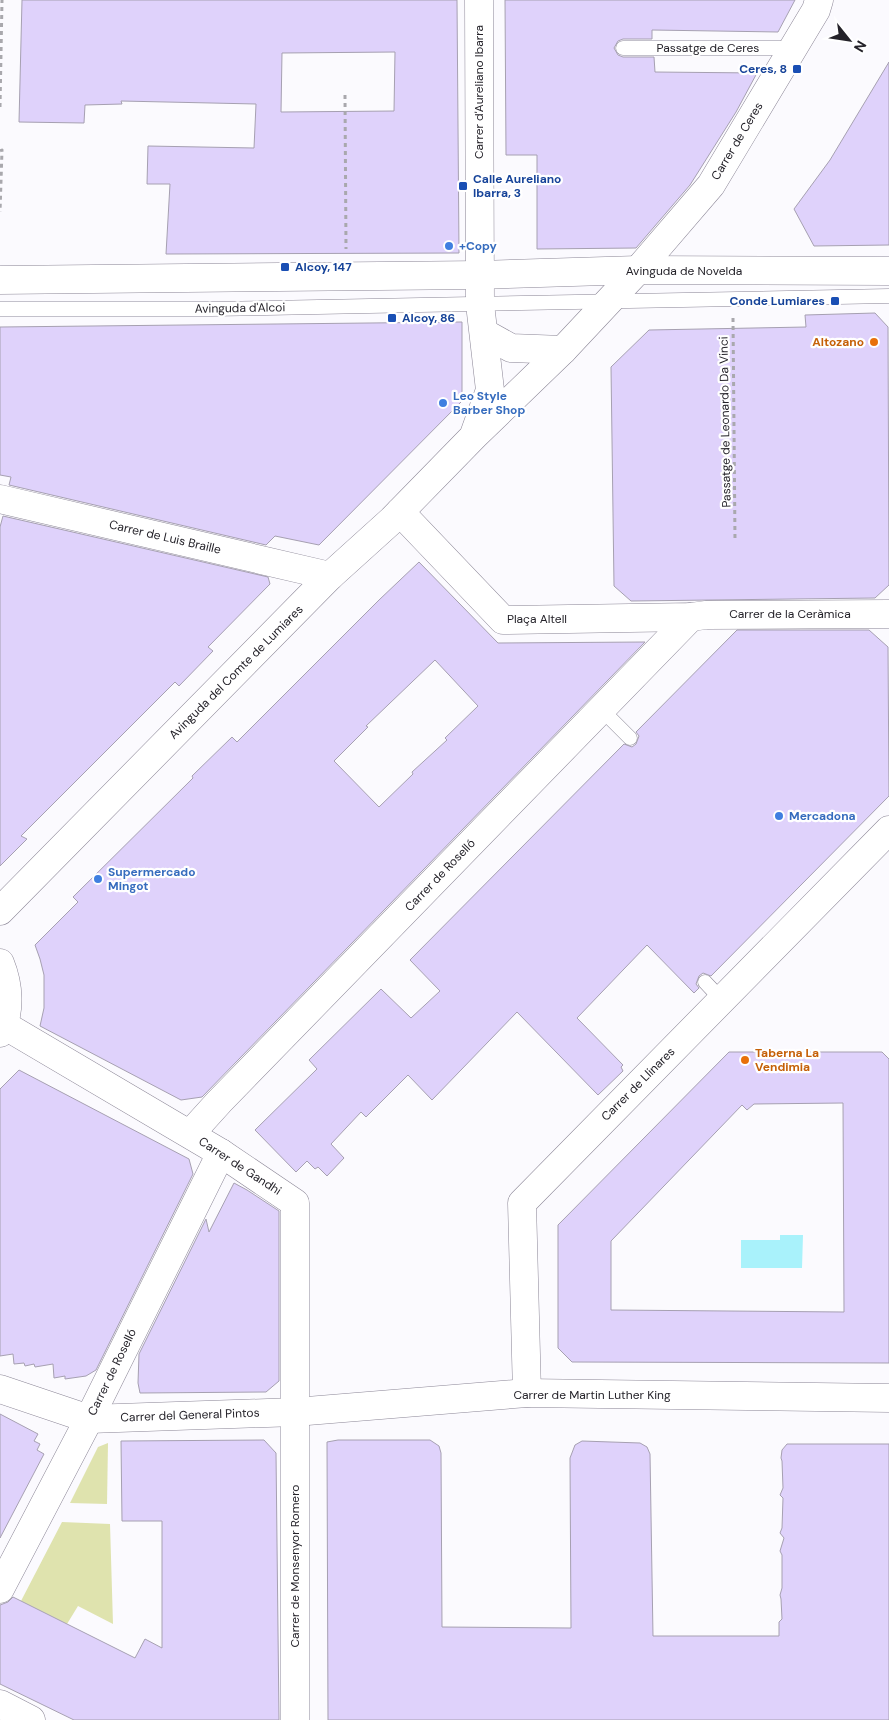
<svg xmlns="http://www.w3.org/2000/svg" width="889" height="1720" viewBox="0 0 889 1720" font-family="'DM Sans',sans-serif">
<style>
.green{fill:#dfe3ae}
.water{fill:#a9f2fb}
.building{fill:#dfd2fb;stroke:#a6a0b1;fill-rule:evenodd}
.lines{fill:none;stroke-linecap:round;stroke-linejoin:round}
.lane-casing{stroke:#8c8797;stroke-width:15}
.street-casing{stroke:#8c8797;stroke-width:29}
.secondary-casing{stroke:#8c8797;stroke-width:29}
.path{stroke:#a9a8ad;stroke-width:3;stroke-dasharray:4 4;stroke-linecap:butt}
.lane{stroke:#fff;stroke-width:14}
.street{stroke:#fff;stroke-width:28}
.secondary{stroke:#fff;stroke-width:28}
.transit-dot{fill:#1a4fb4;stroke:#fff;stroke-width:2}
.shop-dot{fill:#3f7fe0;stroke:#fff;stroke-width:2}
.food-dot{fill:#e8710a;stroke:#fff;stroke-width:2}
.labels{text-anchor:middle;stroke-width:4.5;stroke-linejoin:round;paint-order:stroke}
.street-label{font-size:12px;fill:#242229;stroke:#fff}
.transit-label{font-size:12px;font-weight:bold;fill:#164399;stroke:#fff;text-anchor:start}
.shop-label{font-size:12px;font-weight:bold;fill:#366cbe;stroke:#fff;text-anchor:start}
.food-label{font-size:12px;font-weight:bold;fill:#c56008;stroke:#fff;text-anchor:end}
</style>
<rect width="100%" height="100%" fill="#fbfafe"/>
<g class="green">
<polygon points="108,1443 107,1504 70,1503 98,1447"/>
<polygon points="62,1522 110,1524 113,1624 78,1606 67,1624 21,1601"/>
</g>
<polygon class="water" points="780,1235 803,1235 802,1268 741,1268 741,1240 780,1240"/>
<g class="building">
<path d="M22,0H457L459,253L166,254L170,184H147L148,146L254,148L256,104L121,101L122,104L85,105L84,123L19,122ZM395,52L394,111L281,112L282,53Z"/>
<polygon points="505,0 795,0 778,32 652,30 652,39 623,39 618,41 614,48 618,55 623,57 654,57 655,72 757,73 736,112 690,185 636,248 537,249 537,155 506,155"/>
<polygon points="889,62 889,245 814,246 794,209 830,160"/>
<polygon points="875,313 888,327 889,585 875,598 631,601 614,586 611,367 649,330 806,327 805,315"/>
<polygon points="462,322 462,401 319,545 275,536 266,545 9,485 11,477 0,475 0,327"/>
<polygon points="3,516 268,577 270,584 208,647 213,651 179,686 175,682 21,836 27,839 0,866 0,527"/>
<path d="M419,562L498,643L645,642L202,1097L181,1100L40,1026L44,1008V975L40,959L35,945L78,902L73,897L193,778L192,776L232,737L237,742L379,600ZM435,660L478,706L445,738L447,740L412,772L413,774L379,807L334,761L368,727L366,726Z"/>
<polygon points="737,630 869,630 888,647 889,796 711,976 703,973 699,976 696,984 699,988 694,993 647,945 577,1018 623,1065 621,1067 623,1071 598,1095 517,1012 432,1100 408,1075 366,1117 361,1112 331,1144 344,1158 327,1176 318,1167 315,1169 307,1161 296,1172 255,1130 317,1069 309,1060 381,989 411,1018 440,991 410,960 624,744 632,747 636,744 639,736 636,732"/>
<path d="M729,1052H882L889,1059V1363L572,1362L558,1348V1225ZM843,1103L844,1312L611,1310V1241L742,1105L747,1110L754,1104Z"/>
<polygon points="19,1070 189,1159 193,1174 96,1370 86,1376 65,1379 65,1376 54,1378 53,1364 35,1367 34,1364 25,1366 24,1363 14,1364 13,1354 0,1356 0,1089"/>
<polygon points="234,1183 247,1190 279,1211 279,1381 266,1392 140,1393 138,1383 139,1354 206,1219 209,1232"/>
<polygon points="0,1414 38,1434 34,1441 40,1444 37,1450 44,1454 0,1538"/>
<polygon points="264,1440 276,1453 279,1720 74,1720 0,1684 0,1605 8,1602 13,1597 135,1658 145,1639 162,1648 162,1521 122,1521 121,1441"/>
<polygon points="338,1440 430,1440 439,1446 441,1453 442,1627 571,1628 570,1458 575,1445 582,1441 640,1443 647,1447 650,1454 653,1636 779,1636 779,1622 782,1619 781,1599 780,1595 782,1588 782,1555 780,1551 784,1538 780,1533 782,1528 783,1498 780,1495 783,1488 782,1461 781,1458 782,1450 787,1444 889,1444 889,1720 328,1720 327,1442"/>
</g>
<g class="lines">
<g class="lane-casing">
<g id="lane">
<polyline points="623,48 794,48"/>
<polyline points="0,309 211,309 889,296"/>
<polyline points="601,709 630,738"/>
<polyline points="705,982 722,1000"/>
</g>
</g>
<g class="street-casing">
<g id="street">
<polyline points="0,499 330,576"/>
<polyline points="400,512 503,620 691,617 706,615 889,614"/>
<path d="M0,963C9,985 11,1011 0,1033"/>
<polyline points="4,1025 221,1153 295,1203 295,1720"/>
<polyline points="190,1134 219,1102 691,617"/>
<polyline points="0,1389 89,1419 295,1412 527,1393 889,1398"/>
<polyline points="527,1393 522,1203 889,830"/>
<polyline points="0,1589 89,1419 221,1153"/>
<polyline points="0,1704 31,1720"/>
</g>
</g>
<g class="secondary-casing">
<g id="secondary">
<polyline points="0,280 480,275 638,270 889,271"/>
<polyline points="484,333 511,348 563,350"/>
<polyline points="475,432 490,390 480,304 479,0"/>
<polyline points="0,911 330,576 392,520 474,436 563,350 638,270 711,185 816,10 819,0"/>
</g>
</g>
<g class="path">
<polyline points="345,95 346,249"/>
<polyline points="0,107 2,0"/>
<polyline points="0,151 2,150 0,212"/>
<polyline points="733,318 735,540"/>
</g>
<use href="#lane" class="lane"/>
<use href="#street" class="street"/>
<use href="#secondary" class="secondary"/>
</g>
<g class="transit-dot">
<rect x="792" y="64" width="10" height="10" rx="2.5"/>
<rect x="458" y="181" width="10" height="10" rx="2.5"/>
<rect x="280" y="262" width="10" height="10" rx="2.5"/>
<rect x="830" y="296" width="10" height="10" rx="2.5"/>
<rect x="387" y="313" width="10" height="10" rx="2.5"/>
</g>
<g class="shop-dot">
<circle cx="449" cy="246" r="5"/>
<circle cx="443" cy="403" r="5"/>
<circle cx="779" cy="816" r="5"/>
<circle cx="98" cy="879" r="5"/>
</g>
<g class="food-dot">
<circle cx="874" cy="342" r="5"/>
<circle cx="745" cy="1060" r="5"/>
</g>
<g class="labels">
<g class="street-label">
<text x="708" y="52">Passatge de Ceres</text>
<text transform="translate(479 92) rotate(-90)" y="4">Carrer d'Aureliano Ibarra</text>
<text transform="translate(737 141) rotate(-59)" y="4">Carrer de Ceres</text>
<text x="684" y="275">Avinguda de Novelda</text>
<text transform="translate(240 308) rotate(-1)" y="4">Avinguda d'Alcoi</text>
<text transform="translate(725 422) rotate(-91)" y="4">Passatge de Leonardo Da Vinci</text>
<text transform="translate(165 537) rotate(13)" y="4">Carrer de Luis Braille</text>
<text x="790" y="618">Carrer de la Ceràmica</text>
<text x="537" y="623">Plaça Altell</text>
<text transform="translate(236 672) rotate(-45)" y="4">Avinguda del Comte de Lumiares</text>
<text transform="translate(440 875) rotate(-46)" y="4">Carrer de Roselló</text>
<text transform="translate(638 1084) rotate(-45)" y="4">Carrer de Llinares</text>
<text transform="translate(240 1166) rotate(33)" y="4">Carrer de Gandhi</text>
<text transform="translate(112 1372) rotate(-64)" y="4">Carrer de Roselló</text>
<text x="592" y="1399">Carrer de Martin Luther King</text>
<text transform="translate(190 1415) rotate(-2)" y="4">Carrer del General Pintos</text>
<text transform="translate(295 1566) rotate(-90)" y="4">Carrer de Monsenyor Romero</text>
</g>
<g class="transit-label">
<text x="787" y="73" text-anchor="end">Ceres, 8</text>
<text x="473" y="183">Calle Aureliano<tspan x="473" dy="14">Ibarra, 3</tspan></text>
<text x="295" y="271">Alcoy, 147</text>
<text x="825" y="305" text-anchor="end">Conde Lumiares</text>
<text x="402" y="322">Alcoy, 86</text>
</g>
<g class="shop-label">
<text x="459" y="250">+Copy</text>
<text x="453" y="400">Leo Style<tspan x="453" dy="14">Barber Shop</tspan></text>
<text x="789" y="820">Mercadona</text>
<text x="108" y="876">Supermercado<tspan x="108" dy="14">Mingot</tspan></text>
</g>
<g class="food-label">
<text x="864" y="346">Altozano</text>
<text x="755" y="1057" text-anchor="start">Taberna La<tspan x="755" dy="14">Vendimia</tspan></text>
</g>
</g>
<g transform="translate(849 40) rotate(120)" stroke="#ffffff" stroke-width="4" paint-order="stroke">
<path d="M0-4L9 19L0 12L-9 19Z" fill="#242229"/>
<text y="-8" font-size="14" font-weight="bold" text-anchor="middle" fill="#242229">N</text>
</g>
</svg>
